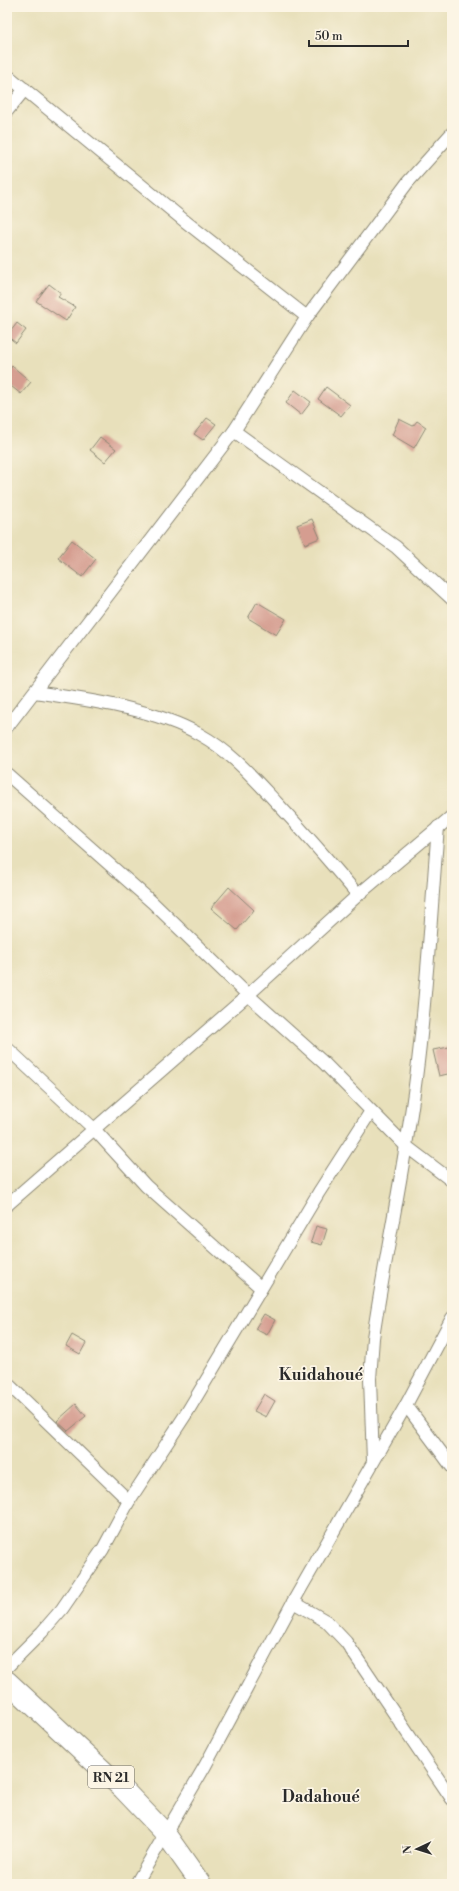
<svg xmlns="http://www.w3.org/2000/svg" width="459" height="1891" viewBox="0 0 459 1891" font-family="'Libre Bodoni',serif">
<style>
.building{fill:#d59d90}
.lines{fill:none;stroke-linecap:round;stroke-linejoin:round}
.minor-casing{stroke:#8a8673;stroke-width:14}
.primary-casing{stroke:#8a8673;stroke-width:22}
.minor{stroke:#fff;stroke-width:12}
.primary{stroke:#fff;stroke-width:20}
.labels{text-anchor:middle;stroke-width:3.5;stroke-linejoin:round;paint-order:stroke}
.shield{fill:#fcf5e5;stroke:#6a6863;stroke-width:1}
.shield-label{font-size:13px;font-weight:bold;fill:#2b2b2b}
.quarter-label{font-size:16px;font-weight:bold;fill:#2b2b2b;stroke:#fcf5e5}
</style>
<rect width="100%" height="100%" fill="#fcf5e5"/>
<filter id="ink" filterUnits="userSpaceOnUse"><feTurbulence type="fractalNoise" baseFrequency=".025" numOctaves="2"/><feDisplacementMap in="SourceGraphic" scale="8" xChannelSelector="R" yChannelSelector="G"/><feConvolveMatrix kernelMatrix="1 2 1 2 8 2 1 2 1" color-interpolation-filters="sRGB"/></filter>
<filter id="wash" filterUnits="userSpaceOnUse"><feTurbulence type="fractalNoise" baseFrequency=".012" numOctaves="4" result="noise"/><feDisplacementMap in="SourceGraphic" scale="16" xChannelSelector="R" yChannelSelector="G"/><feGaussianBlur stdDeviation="0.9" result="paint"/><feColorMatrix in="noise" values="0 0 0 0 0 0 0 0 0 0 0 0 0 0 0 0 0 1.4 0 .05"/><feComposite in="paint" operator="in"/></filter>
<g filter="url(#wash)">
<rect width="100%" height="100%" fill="#e8e0bb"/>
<g id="blocks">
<g class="building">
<polygon points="49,284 61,293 58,297 75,307 66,321 36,301"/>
<polygon points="17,323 26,330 16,343 7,336"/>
<polygon points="12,366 31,382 21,394 7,383 7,373"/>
<polygon points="326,387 350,405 341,416 318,399"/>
<polygon points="295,390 311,402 301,415 286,403"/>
<polygon points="207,418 216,424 203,440 194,434"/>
<polygon points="399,419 413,426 417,421 426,427 414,448 392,435"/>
<polygon points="100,437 116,449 105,462 90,450"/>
<polygon points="312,519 320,538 305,544 297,525"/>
<polygon points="72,540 96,559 82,577 58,558"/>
<polygon points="257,602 286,619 276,635 248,618"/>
<polygon points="229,887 254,910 237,930 211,908"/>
<polygon points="449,1047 452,1060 452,1073 439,1076 433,1050"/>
<polygon points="316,1226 327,1229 322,1245 311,1242"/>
<polygon points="264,1314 275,1320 267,1335 255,1329"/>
<polygon points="72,1335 86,1343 80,1354 66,1346"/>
<polygon points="264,1394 275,1401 266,1417 254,1411"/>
<polygon points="76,1404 86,1416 68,1431 57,1421"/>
</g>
</g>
</g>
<g filter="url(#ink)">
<use href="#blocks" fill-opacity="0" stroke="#8a8673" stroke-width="1"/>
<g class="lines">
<g class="minor-casing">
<g id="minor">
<polyline points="7,75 186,222 307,317"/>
<polyline points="7,111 25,89"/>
<polyline points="234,431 396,547 452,599"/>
<path d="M35,692C86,700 153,708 199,734C230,751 252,776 276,802C304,832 331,863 358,895"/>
<polyline points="7,727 234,431 307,317 408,182 452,133"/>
<polyline points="7,774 152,902 248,995 324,1063 406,1146 452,1181"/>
<polyline points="7,1048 94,1129 146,1186 261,1288"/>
<polyline points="7,1205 248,995 358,895 452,816"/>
<polyline points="7,1383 129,1501"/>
<polyline points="406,1405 452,1467"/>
<path d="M373,1461L370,1379L373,1338C386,1251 405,1165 416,1078C427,995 431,911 438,827"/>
<polyline points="293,1602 326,1621 346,1642 452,1799"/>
<polyline points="7,1667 42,1632 62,1609 103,1549 129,1501 186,1414 319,1192 371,1111"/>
<polyline points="136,1884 205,1766 293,1602 406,1405 452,1318"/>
</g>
</g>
<g class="primary-casing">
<polyline id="primary" points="7,1681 123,1789 165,1833 201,1884"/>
</g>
<use href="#minor" class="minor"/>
<use href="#primary" class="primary"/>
</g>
</g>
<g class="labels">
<rect class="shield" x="88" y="1766" width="46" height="22" rx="3"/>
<g class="shield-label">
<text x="111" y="1782">RN 21</text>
</g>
<g class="quarter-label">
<text x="321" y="1380">Kuidahoué</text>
<text x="321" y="1802">Dadahoué</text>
</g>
</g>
<rect width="459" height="1891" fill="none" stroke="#fcf5e5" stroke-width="24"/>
<g transform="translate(417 1849) rotate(266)" stroke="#fcf5e5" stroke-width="3" paint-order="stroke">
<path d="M0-3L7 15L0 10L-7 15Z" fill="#2b2b2b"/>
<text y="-6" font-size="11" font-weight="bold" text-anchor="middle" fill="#2b2b2b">N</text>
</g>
<path d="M309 40v6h99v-6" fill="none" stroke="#2b2b2b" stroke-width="2"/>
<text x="315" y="40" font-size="12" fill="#2b2b2b" stroke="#fcf5e5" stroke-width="3" paint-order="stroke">50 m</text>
</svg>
